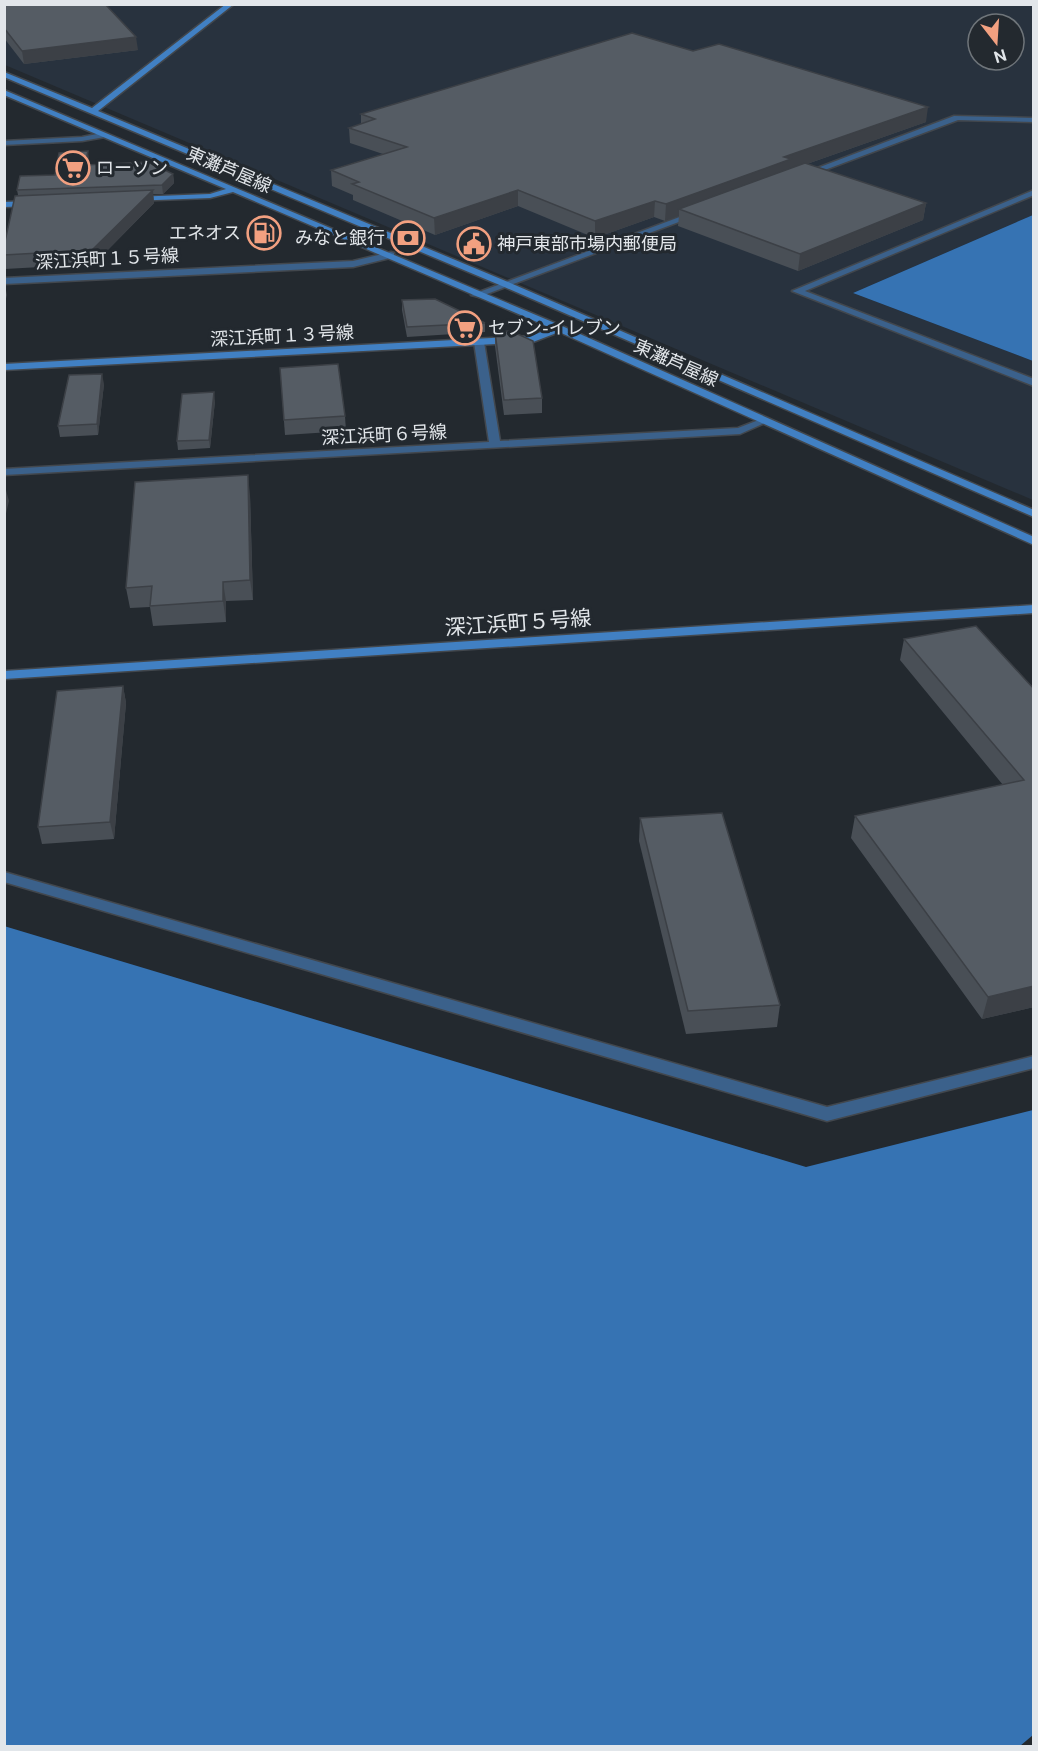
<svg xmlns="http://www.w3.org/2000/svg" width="1038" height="1751" viewBox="0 0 1038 1751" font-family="'Public Sans','Noto Sans JP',sans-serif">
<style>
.built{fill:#28323e;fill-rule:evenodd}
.water{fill:#3673b3}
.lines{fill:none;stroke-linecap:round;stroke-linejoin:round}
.street-casing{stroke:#42474d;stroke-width:3}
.secondary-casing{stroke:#42474d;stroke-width:3}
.street{fill:#3b618b;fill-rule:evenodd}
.secondary{fill:#4180c3;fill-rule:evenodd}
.wall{fill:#494f56}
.shaded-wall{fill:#3c4046}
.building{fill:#555c64;stroke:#3c4046;stroke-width:1.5}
.labels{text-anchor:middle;stroke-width:6;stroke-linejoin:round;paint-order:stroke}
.far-poi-label{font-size:18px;fill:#e2e6ea;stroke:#23292f;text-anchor:start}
.far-street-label{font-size:18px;fill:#e2e6ea;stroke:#23292f}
.street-label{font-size:21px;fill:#e2e6ea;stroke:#23292f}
</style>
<rect width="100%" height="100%" fill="#23292f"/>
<path class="built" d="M4,5H1033V215L853,293L1033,361V500L5,65ZM978,24H1014V60H978Z"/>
<g class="water">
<polygon points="1033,215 1033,361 853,293"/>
<polygon points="4,926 806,1167 1033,1110 1033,1735 1020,1746 5,1746"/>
</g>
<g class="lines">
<g class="street-casing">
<g id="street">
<polygon points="954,116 1034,118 1034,122 958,120 806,177 799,175"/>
<polygon points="102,133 105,133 105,137 82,141 4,145 4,141 82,137"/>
<polygon points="1034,190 1034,195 805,291 1034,379 1034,386 792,291"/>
<polygon points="693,212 700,214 479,297 471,295"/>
<polygon points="391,252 394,253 394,257 353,267 4,284 4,278 353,261"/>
<polygon points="479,339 484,342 500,441 738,428 764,418 769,421 740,434 4,475 4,469 489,442 474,342"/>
<polygon points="4,872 827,1107 1034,1056 1034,1068 827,1121 4,882"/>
</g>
</g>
<g class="secondary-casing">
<g id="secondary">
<polygon points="226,4 234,4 98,111 508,282 1034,510 1034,517 502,286 4,77 4,72 92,108"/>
<polygon points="4,90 562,326 1034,537 1034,545 559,332 533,342 4,370 4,364 531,336 551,328 233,192 210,198 130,201 129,199 133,197 210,194 226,189 4,95"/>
<polygon points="34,201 35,203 31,206 4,207 4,202"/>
<polygon points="1034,605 1034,613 4,679 4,671"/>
</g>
</g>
<use href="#street" class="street"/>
<use href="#secondary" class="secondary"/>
</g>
<g class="wall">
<polygon points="4,4 138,50 24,64 4,38"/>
<polygon points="361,114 926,122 807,164 926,203 923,220 798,271 678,226 679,216 665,221 654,217 595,238 518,206 435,235 353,200 353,195 332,186 331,170 383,154 350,143 349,128 361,124"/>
<polygon points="89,160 88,164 173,174 174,183 163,194 153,194 154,203 94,264 5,269 4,246 18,195 17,190"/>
<polygon points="402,300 485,323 485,332 407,337 402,310"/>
<polygon points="495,332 542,398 542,413 504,415 495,346"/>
<polygon points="280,368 345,416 346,431 285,435"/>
<polygon points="104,384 98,435 60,437 58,426"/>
<polygon points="215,401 210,448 178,450 177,441"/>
<polygon points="250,495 253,600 226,601 226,622 153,626 150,607 130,608 126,588"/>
<polygon points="904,639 1034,689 1034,1007 982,1019 851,838 855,816 1003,785 900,660"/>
<polygon points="123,686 126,703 114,839 42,844 38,827"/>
<polygon points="640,818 780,1005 777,1027 686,1034 639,841"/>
</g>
<g class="shaded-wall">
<polygon points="136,37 138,50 24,64 22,51"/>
<polygon points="928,107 926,122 679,209 679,216 665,221 666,204 784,157"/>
<polygon points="88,151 89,160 86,173 85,165"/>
<polygon points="173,174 174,183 163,194 162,185"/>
<polygon points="153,190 154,203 94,264 92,250"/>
<polygon points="518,190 518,206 435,235 434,218"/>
<polygon points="655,201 654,217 595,238 595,221"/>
<polygon points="926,203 923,220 798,271 800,254"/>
<polygon points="4,281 7,295 4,306"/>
<polygon points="102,374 104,384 98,435 97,424"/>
<polygon points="214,392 215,401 210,448 209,440"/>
<polygon points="248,475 250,495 253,600 250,580"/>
<polygon points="4,483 9,501 4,522"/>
<polygon points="223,582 226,601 226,622 223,601"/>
<polygon points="123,686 126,703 114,839 110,822"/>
<polygon points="1034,986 1034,1007 982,1019 988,997"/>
</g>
<g class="building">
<polygon points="4,4 105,4 136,37 22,51 4,28"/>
<polygon points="632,33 693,51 719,44 928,107 784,157 791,159 666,204 655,201 595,221 518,190 434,218 352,184 359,182 331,170 407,147 349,128 375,119 361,114"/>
<polygon points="88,151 85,165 148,162 173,174 162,185 17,190 20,176 55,175 59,153"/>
<polygon points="805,163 926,203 800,254 679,209"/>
<polygon points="153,190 92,250 4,255 4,246 15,196"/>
<polygon points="435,299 485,323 407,327 402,300"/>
<polygon points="511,331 533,341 542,398 504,400 495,332"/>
<polygon points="338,364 345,416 284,420 280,368"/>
<polygon points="102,374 97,424 58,426 69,375"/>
<polygon points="214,392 209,440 177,441 182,394"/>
<polygon points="248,475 250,580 223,582 223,601 150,606 152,586 126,588 135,482"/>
<polygon points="976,626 1034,689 1034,986 988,997 855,816 1024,780 904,639"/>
<polygon points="123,686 110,822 38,827 57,691"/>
<polygon points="722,813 780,1005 688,1011 640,818"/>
</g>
<defs>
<g id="supermarket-ring" transform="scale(1.725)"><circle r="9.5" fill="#23292f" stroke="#f2a080" stroke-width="1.5"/><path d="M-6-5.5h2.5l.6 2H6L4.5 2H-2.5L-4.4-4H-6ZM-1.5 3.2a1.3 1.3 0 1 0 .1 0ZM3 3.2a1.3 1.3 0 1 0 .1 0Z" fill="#f2a080"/></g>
<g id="fuel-ring" transform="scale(1.725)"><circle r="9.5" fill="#23292f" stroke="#f2a080" stroke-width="1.5"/><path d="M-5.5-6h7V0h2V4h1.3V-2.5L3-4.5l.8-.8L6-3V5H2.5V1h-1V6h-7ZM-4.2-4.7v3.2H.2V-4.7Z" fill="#f2a080"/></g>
<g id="bank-ring" transform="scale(1.725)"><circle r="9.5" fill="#23292f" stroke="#f2a080" stroke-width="1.5"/><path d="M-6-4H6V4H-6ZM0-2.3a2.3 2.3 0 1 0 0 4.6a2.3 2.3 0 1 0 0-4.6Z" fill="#f2a080"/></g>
<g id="civic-ring" transform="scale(1.725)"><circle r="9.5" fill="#23292f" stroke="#f2a080" stroke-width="1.5"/><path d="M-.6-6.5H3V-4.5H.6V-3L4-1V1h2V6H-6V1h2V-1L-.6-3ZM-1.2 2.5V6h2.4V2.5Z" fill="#f2a080"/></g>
</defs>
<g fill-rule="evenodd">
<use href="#supermarket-ring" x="73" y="168"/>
<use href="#fuel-ring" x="264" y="233"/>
<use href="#bank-ring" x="408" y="238"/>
<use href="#civic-ring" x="474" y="244"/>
<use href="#supermarket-ring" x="465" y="328"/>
</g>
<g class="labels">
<g class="far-poi-label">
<text x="96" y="174">ローソン</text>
<text x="241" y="239" text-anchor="end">エネオス</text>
<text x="385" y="244" text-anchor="end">みなと銀行</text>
<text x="497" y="250">神戸東部市場内郵便局</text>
<text x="488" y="334">セブン-イレブン</text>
</g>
<g class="far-street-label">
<text transform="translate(229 170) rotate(23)" y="6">東灘芦屋線</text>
<text transform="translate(107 259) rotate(-3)" y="6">深江浜町１５号線</text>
<text transform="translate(282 336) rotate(-3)" y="6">深江浜町１３号線</text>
<text transform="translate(676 363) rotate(24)" y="6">東灘芦屋線</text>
<text transform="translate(384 435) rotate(-3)" y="6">深江浜町６号線</text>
</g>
<g class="street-label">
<text transform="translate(518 623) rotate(-4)" y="7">深江浜町５号線</text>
</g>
</g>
<rect width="1038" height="1751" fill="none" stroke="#e2e6ea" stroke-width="12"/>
<g transform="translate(996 42) rotate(163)"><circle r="28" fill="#23292f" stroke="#6f757a" stroke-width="1.5"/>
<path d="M0-4.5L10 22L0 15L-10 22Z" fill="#f2a080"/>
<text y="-9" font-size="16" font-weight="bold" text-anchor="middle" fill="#e2e6ea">N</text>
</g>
</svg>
